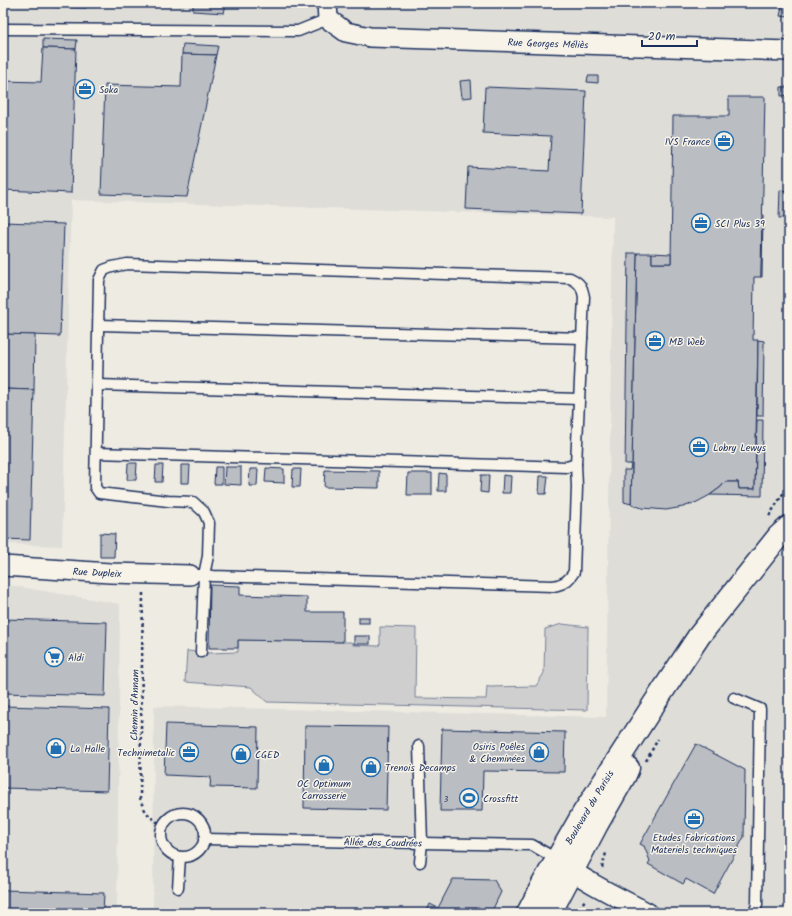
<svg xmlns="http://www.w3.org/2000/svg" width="792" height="916" viewBox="0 0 792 916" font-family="Kalam,sans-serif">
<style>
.built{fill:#deddd8}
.green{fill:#cfcfcf;stroke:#757f96}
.building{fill:#babdc2;stroke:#1b2f5e}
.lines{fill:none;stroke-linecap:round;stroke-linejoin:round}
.service-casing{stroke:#1b2f5e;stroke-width:13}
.minor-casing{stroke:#1b2f5e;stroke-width:22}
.tertiary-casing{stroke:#1b2f5e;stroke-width:25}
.path{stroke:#1b2f5e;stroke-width:2.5;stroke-dasharray:3 3;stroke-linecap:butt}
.service{stroke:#f7f3e8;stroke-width:10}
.minor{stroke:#f7f3e8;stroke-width:19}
.tertiary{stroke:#f7f3e8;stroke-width:22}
.labels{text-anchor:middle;stroke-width:3;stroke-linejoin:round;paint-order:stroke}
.number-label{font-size:8px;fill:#435277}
.street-label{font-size:10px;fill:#1b2f5e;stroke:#f7f3e8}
.poi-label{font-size:10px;fill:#1b2f5e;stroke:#f7f3e8;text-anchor:start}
</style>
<rect width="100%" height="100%" fill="#eeebe2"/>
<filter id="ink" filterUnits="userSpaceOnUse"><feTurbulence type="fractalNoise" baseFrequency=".025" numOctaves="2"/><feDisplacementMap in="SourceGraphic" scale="8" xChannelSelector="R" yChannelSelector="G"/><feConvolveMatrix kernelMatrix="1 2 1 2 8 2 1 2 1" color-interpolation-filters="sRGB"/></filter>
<g filter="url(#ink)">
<g class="built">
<polygon points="3,3 789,3 789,477 780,494 789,495 789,913 153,913 154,706 606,717 613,217 71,200 62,546 3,544"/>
<polygon points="3,584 120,604 117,913 3,913"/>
</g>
<polygon class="green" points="562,624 588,627 587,710 267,702 251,687 185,682 187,651 208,653 238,652 238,640 343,642 351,642 353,645 378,646 380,644 380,627 416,628 415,698 486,699 487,686 489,687 536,686 544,673 545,629"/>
<g class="building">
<polygon points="53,3 86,3 86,8 53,7"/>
<polygon points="193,3 200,3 226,4 224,13 193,11"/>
<polygon points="783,3 789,3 789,17 780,16"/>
<polygon points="43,39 77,40 76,49 43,48"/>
<polygon points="183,44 218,46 216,55 182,54"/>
<polygon points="43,48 76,49 71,193 3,190 3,81 41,82"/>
<polygon points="182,54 216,55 187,197 101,194 105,85 181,87"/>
<polygon points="588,76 598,76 598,83 587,82"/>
<polygon points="471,80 472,97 462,98 460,81"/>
<polygon points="485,87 586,91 581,214 466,209 468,167 549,171 551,136 483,133"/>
<polygon points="781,87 789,87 789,95 781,96"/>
<polygon points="728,97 765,97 761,277 754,277 753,340 758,340 755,489 739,489 738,482 725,482 721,487 710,495 697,502 683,507 666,510 642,508 631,504 637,253 652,253 652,263 671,263 673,116 729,116 729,100"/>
<polygon points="780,190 789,191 789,218 779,218"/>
<polygon points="762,214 763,214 762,277 761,277"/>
<polygon points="3,222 64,224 60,336 3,334"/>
<polygon points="628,253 637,253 631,504 624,502 624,470 630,470 631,464 625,464"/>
<polygon points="652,253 671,254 671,263 652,263"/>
<polygon points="3,334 35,335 34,390 3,389"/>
<polygon points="758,340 764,341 763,416 757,416"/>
<polygon points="3,389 34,390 30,540 3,539"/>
<polygon points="757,420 763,420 762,496 710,495 721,487 725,482 738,482 739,489 755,489"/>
<polygon points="128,463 137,463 136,480 127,480"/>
<polygon points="156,465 163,465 162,482 155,482"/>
<polygon points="181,465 190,465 189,483 181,483"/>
<polygon points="215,467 222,467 222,484 214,484"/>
<polygon points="225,467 241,467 241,485 224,484"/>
<polygon points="266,468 284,469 284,483 265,482"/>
<polygon points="250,469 258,469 257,486 249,486"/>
<polygon points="293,469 301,469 300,487 292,487"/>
<polygon points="325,470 379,471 379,488 324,487"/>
<polygon points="408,473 432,473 432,495 407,495"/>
<polygon points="439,473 446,474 446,491 438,491"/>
<polygon points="481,475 489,475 488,493 480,492"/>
<polygon points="503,475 511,476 510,493 502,493"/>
<polygon points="540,476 548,476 546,494 539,494"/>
<polygon points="100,533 115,534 114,557 100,557"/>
<polygon points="210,585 240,586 240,595 307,597 307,612 343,612 343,642 238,640 238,648 209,648"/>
<rect x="359" y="617" width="10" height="6"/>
<polygon points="3,619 107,622 105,696 3,693"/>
<rect x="354" y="636" width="16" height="8"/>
<polygon points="3,706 109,709 107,791 3,788"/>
<polygon points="166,724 258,727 257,788 210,787 211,777 164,775"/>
<polygon points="305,726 388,727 386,810 304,808"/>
<polygon points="442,729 565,732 564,772 483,771 482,811 440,811"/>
<polygon points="696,744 745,770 744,837 713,894 686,879 683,884 648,864 650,861 644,846 640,844"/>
<polygon points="453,879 494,880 501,892 491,913 426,913 430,904 438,908"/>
<polygon points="3,890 104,893 103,913 3,913"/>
</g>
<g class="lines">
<g class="service-casing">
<g id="service">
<polyline points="3,29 298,31 328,19"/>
<polyline points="99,325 582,338"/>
<polyline points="97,385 579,399"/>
<path d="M96,453L567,467L576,464L584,297C582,286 580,283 570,278L127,264L112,267L104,270L99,280L95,487L99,493L168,501L193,502L204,512L209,523L208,556L204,575L201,652"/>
<path d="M198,575H204L213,576L553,586C564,584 568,581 574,572L577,487L576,464"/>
<polyline points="734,698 760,709 757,905 754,913"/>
<polyline points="419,746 422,843 420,862"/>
<circle cx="183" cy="835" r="22"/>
<polyline points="204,839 532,845 558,860"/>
<polyline points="178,888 180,857"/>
</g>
</g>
<g class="minor-casing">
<g id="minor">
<polyline points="327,3 328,19 346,32 370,37 789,51"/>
<polyline points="3,566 110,573 190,575"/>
<path d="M560,862C587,883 618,897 648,913"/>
</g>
</g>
<g class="tertiary-casing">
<g id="tertiary">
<polyline points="528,913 543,884 583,814 654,704 699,636 778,537 789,527"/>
<polyline points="550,913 597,824 625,775 628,768"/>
</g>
</g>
<g class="path">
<polyline points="769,516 789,484"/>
<path d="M143,593L140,798C144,813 151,818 163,826"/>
<polyline points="646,761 658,739"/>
<polyline points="602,868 606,853"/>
<polyline points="576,913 585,900"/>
</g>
<use href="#service" class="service"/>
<use href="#minor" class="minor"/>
<use href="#tertiary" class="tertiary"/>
</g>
</g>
<defs>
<g id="office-ring" transform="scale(1)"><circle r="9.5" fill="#f7f3e8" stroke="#1f6fb2" stroke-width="1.5"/><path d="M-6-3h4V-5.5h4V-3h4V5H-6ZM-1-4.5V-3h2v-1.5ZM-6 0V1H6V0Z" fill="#1f6fb2"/></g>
<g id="supermarket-ring" transform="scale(1)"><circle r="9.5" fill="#f7f3e8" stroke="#1f6fb2" stroke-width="1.5"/><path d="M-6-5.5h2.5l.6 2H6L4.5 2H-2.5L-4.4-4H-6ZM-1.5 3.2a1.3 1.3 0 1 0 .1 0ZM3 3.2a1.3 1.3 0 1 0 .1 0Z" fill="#1f6fb2"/></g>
<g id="shop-ring" transform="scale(1)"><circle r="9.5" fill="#f7f3e8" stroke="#1f6fb2" stroke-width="1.5"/><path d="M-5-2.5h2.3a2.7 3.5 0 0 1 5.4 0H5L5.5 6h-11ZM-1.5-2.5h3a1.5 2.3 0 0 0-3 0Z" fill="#1f6fb2"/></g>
<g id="stadium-ring" transform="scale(1)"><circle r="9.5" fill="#f7f3e8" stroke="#1f6fb2" stroke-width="1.5"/><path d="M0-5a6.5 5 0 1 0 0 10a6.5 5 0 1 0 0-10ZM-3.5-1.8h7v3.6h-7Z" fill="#1f6fb2"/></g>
</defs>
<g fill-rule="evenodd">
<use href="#office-ring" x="85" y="89"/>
<use href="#office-ring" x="724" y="141"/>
<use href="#office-ring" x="701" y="223"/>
<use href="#office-ring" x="655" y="341"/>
<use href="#office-ring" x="699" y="447"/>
<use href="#supermarket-ring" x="54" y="657"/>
<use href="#shop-ring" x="56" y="748"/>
<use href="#office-ring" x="189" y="752"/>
<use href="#shop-ring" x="539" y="752"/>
<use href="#shop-ring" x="241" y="754"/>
<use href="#shop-ring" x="324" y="765"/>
<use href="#shop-ring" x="371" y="767"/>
<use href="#stadium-ring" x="469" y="798"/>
<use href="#office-ring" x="694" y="819"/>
</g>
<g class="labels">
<g class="number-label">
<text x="446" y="802">3</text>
</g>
<g class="street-label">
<text transform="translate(548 43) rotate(2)" y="4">Rue Georges Méliès</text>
<text transform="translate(97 572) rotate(3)" y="4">Rue Dupleix</text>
<text transform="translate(134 705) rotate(-89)" y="4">Chemin d'Annam</text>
<text transform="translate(589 807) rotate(-59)" y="4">Boulevard du Parisis</text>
<text transform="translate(383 842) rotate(1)" y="4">Allée des Coudrées</text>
</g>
<g class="poi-label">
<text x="99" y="93">Soka</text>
<text x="710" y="145" text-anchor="end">IVS France</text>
<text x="715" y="227">SCI Plus 39</text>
<text x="669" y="345">MB Web</text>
<text x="713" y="451">Lobry Lewys</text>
<text x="68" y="661">Aldi</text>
<text x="525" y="750" text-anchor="end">Osiris Poêles<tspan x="525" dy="12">&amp; Cheminées</tspan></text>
<text x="70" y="752">La Halle</text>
<text x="175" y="756" text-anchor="end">Technimetalic</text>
<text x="255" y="758">CGED</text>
<text x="385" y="771">Trenois Decamps</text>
<text x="324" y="787" text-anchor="middle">OC Optimum<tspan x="324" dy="12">Carrosserie</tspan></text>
<text x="483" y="802">Crossfitt</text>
<text x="694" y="841" text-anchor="middle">Etudes Fabrications<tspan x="694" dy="12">Materiels techniques</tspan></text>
</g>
</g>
<rect width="792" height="916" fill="none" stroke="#f7f3e8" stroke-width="16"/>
<rect x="8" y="8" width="776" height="900" fill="none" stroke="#1b2f5e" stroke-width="1.5" filter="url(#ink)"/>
<path d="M642 40v6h55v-6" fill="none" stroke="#1b2f5e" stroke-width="2"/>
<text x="648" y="40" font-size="12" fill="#1b2f5e" stroke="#f7f3e8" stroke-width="3" paint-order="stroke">20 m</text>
</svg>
